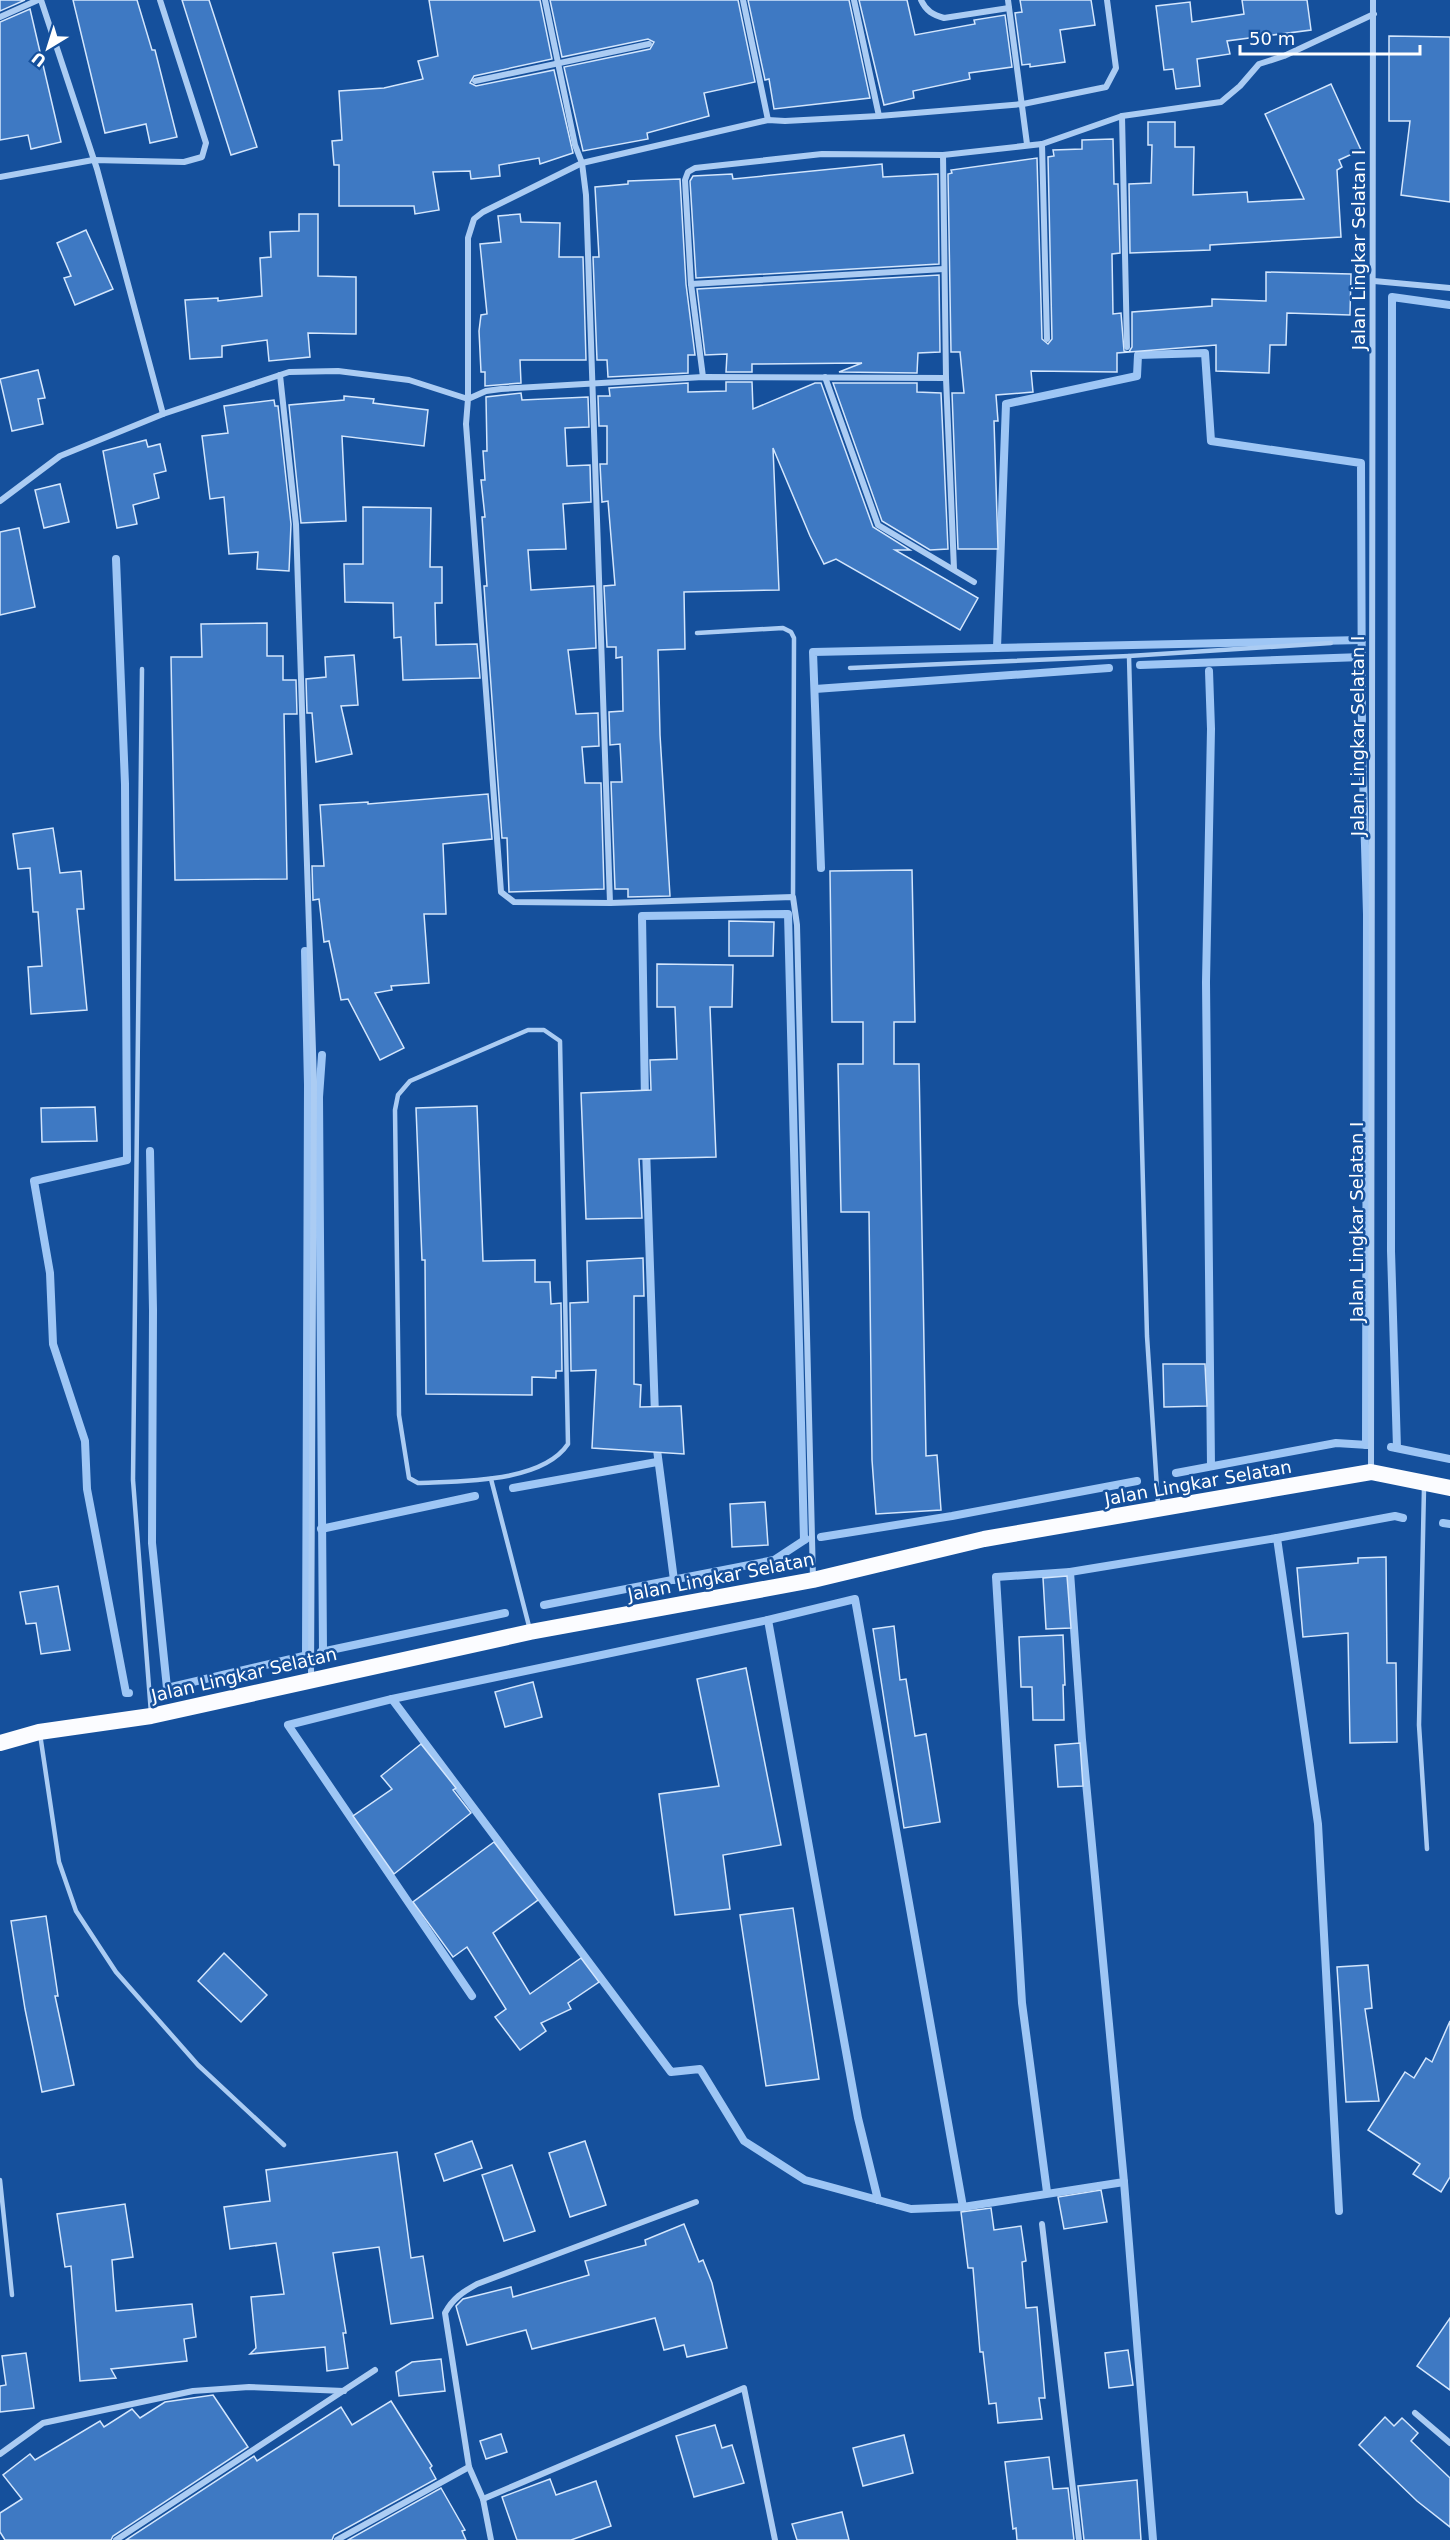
<svg xmlns="http://www.w3.org/2000/svg" width="1450" height="2540" viewBox="0 0 1450 2540" font-family="'DejaVu Sans',sans-serif">
<style>
.lines{fill:none;stroke-linecap:round;stroke-linejoin:round}
.stream{stroke:#9ec6f5;stroke-width:8}
.building{fill:#3e79c3;stroke:#d3e6fd;stroke-width:1.5}
.service{stroke:#abccf3;stroke-width:4.5}
.minor{stroke:#abccf3;stroke-width:6}
.trunk{stroke:#fbfcff;stroke-width:16}
.labels{text-anchor:middle;stroke-width:5;stroke-linejoin:round;paint-order:stroke}
.street-label{font-size:18px;fill:#fff;stroke:#15509c}
</style>
<rect width="100%" height="100%" fill="#15509c"/>
<g class="lines">
<g class="stream">
<polyline points="116,559 125,784 127,1160 34,1181 50,1273 53,1344 85,1441 87,1489 126,1693 129,1693"/>
<polyline points="997,648 1006,404 1137,376 1138,355 1205,353 1211,441 1361,463 1362,743 1367,914 1366,1445"/>
<polyline points="1140,665 1362,657"/>
<polyline points="1209,671 1211,729 1206,982 1211,1466"/>
<polyline points="815,689 1109,668"/>
<polyline points="821,868 813,652 1362,640"/>
<polyline points="305,951 308,1085 306,1656"/>
<polyline points="322,1055 319,1097 323,1652"/>
<polyline points="645,1100 642,916 788,914 804,1540"/>
<polyline points="646,1148 655,1415"/>
<polyline points="150,1151 153,1310 152,1543 167,1688 308,1655"/>
<polyline points="656,1442 674,1580"/>
<polyline points="1391,1447 1450,1459"/>
<polyline points="1397,1448 1391,1251 1392,297 1450,305"/>
<polyline points="1176,1473 1336,1443 1368,1445"/>
<polyline points="513,1488 657,1462"/>
<polyline points="1443,1523 1450,1524"/>
<polyline points="321,1529 475,1496"/>
<polyline points="821,1537 952,1516 1137,1481"/>
<polyline points="1277,1538 1395,1516 1403,1518"/>
<polyline points="544,1605 774,1560 806,1539"/>
<polyline points="768,1620 855,1599 963,2207"/>
<polyline points="321,1652 505,1613"/>
<polyline points="392,1699 288,1725 472,1996"/>
<polyline points="1124,2182 1153,2540"/>
<polyline points="1047,2192 1022,2003 996,1577 1070,1572"/>
<polyline points="878,2200 858,2118 768,1620 392,1699 671,2072 700,2069 744,2141 805,2180 911,2209 963,2207 1124,2182 1082,1740 1070,1572 1277,1538 1318,1824 1339,2211"/>
</g>
</g>
<g class="building">
<polygon points="0,0 25,0 0,11"/>
<polygon points="73,0 137,0 152,50 155,50 177,137 150,143 146,124 105,133"/>
<polygon points="182,0 209,0 257,147 231,155"/>
<polygon points="429,0 540,0 552,59 474,76 470,83 476,86 554,70 573,153 540,164 539,158 499,165 500,176 471,179 470,171 433,172 439,210 415,214 414,206 339,206 339,165 334,165 332,141 342,140 339,91 384,88 423,79 418,61 438,56"/>
<polygon points="550,0 738,0 755,82 704,93 709,116 647,133 648,139 583,151 564,67 650,49 654,42 648,39 562,57"/>
<polygon points="748,0 849,0 870,98 774,109 769,79 765,80"/>
<polygon points="859,0 907,0 915,35 975,24 974,20 1005,15 1012,67 969,73 970,79 913,91 914,98 884,105"/>
<polygon points="1020,0 1091,0 1095,25 1060,30 1065,62 1030,67 1030,64 1022,65 1015,13 1022,12"/>
<polygon points="1242,0 1307,0 1311,30 1227,41 1230,54 1197,59 1200,86 1176,89 1173,69 1164,70 1156,6 1190,2 1192,22 1244,14"/>
<polygon points="30,9 61,142 31,149 28,135 0,140 0,22"/>
<polygon points="1389,36 1450,37 1450,202 1401,195 1410,121 1389,121"/>
<polygon points="1331,84 1361,150 1339,160 1342,167 1337,170 1341,237 1210,245 1210,250 1130,253 1129,184 1151,183 1152,145 1148,145 1148,122 1175,122 1175,147 1194,147 1193,195 1247,192 1248,202 1304,199 1265,114"/>
<polygon points="1113,139 1114,184 1118,184 1120,253 1112,254 1113,314 1121,313 1124,351 1129,352 1132,347 1132,312 1212,306 1212,299 1266,301 1266,272 1351,274 1350,315 1287,313 1286,345 1270,345 1269,373 1216,371 1216,345 1117,353 1117,372 1031,371 1033,392 996,395 998,421 994,421 998,549 958,549 952,393 964,393 960,352 951,352 948,174 952,173 951,170 1037,158 1042,339 1048,344 1052,339 1048,157 1054,156 1053,150 1082,149 1082,140"/>
<polygon points="882,164 883,177 938,174 939,264 696,278 690,181 693,176 732,174 733,179"/>
<polygon points="680,179 686,284 695,355 688,355 688,373 608,377 607,360 597,360 593,257 599,257 595,187 628,184 628,181"/>
<polygon points="299,214 318,214 318,276 356,277 356,334 308,333 310,357 269,361 267,340 222,346 222,357 190,359 185,300 218,298 218,301 262,296 260,258 271,257 270,232 299,231"/>
<polygon points="520,214 521,222 560,223 559,257 583,257 586,360 520,360 521,383 485,386 485,372 481,372 479,331 481,315 487,314 480,244 501,242 498,216"/>
<polygon points="86,230 113,289 75,305 64,278 71,276 57,243"/>
<polygon points="939,275 940,352 918,353 917,373 839,372 862,363 752,364 752,372 726,372 727,354 705,355 697,289"/>
<polygon points="38,370 45,398 38,399 43,424 12,431 0,379"/>
<polygon points="726,382 752,382 753,409 815,383 821,383 873,527 910,550 895,550 978,598 960,630 836,559 824,564 810,536 773,448 779,590 684,592 685,649 658,650 660,735 670,896 628,897 628,889 615,889 611,782 622,782 620,744 610,745 609,712 623,711 622,657 616,658 616,647 607,647 604,586 615,585 608,501 602,502 600,464 607,464 607,426 599,426 598,396 610,396 609,388 688,383 688,392 726,391"/>
<polygon points="833,383 917,383 917,392 941,393 948,549 930,550 882,521"/>
<polygon points="521,393 522,400 588,397 589,427 565,428 567,466 590,465 591,502 563,504 566,549 528,550 531,590 594,586 596,648 568,650 576,714 598,713 599,746 582,747 585,783 601,783 604,889 509,892 507,838 502,838 488,644 484,586 487,586 482,517 485,517 481,480 485,480 483,451 487,451 486,397"/>
<polygon points="344,396 374,399 373,403 428,410 424,446 342,436 346,521 301,523 289,405 344,400"/>
<polygon points="274,400 275,406 278,406 291,524 289,571 257,569 258,552 229,554 224,497 210,499 202,436 228,433 224,406"/>
<polygon points="146,440 148,447 160,444 166,471 154,474 159,498 133,505 137,524 117,528 103,451"/>
<polygon points="60,484 69,522 44,528 35,490"/>
<polygon points="363,507 431,508 430,567 442,567 442,603 435,603 436,645 477,644 480,678 403,680 401,637 394,638 393,603 345,602 344,564 363,564"/>
<polygon points="19,528 35,607 0,615 0,532"/>
<polygon points="267,623 267,656 283,656 283,680 296,680 297,714 284,714 287,879 175,880 171,657 202,657 201,624"/>
<polygon points="354,655 358,705 341,706 352,754 316,762 312,713 307,713 306,679 326,677 325,657"/>
<polygon points="488,794 492,839 443,844 446,914 424,914 429,983 391,986 392,990 375,993 404,1048 380,1060 348,999 341,1000 329,941 324,942 319,899 313,900 312,866 324,866 320,805 368,802 368,804"/>
<polygon points="53,828 60,873 81,871 84,909 77,909 87,1010 31,1014 28,967 42,966 38,912 33,912 30,868 18,869 13,834"/>
<polygon points="912,870 915,1022 894,1022 894,1064 919,1064 926,1456 937,1455 941,1510 876,1514 872,1460 869,1212 841,1212 838,1064 863,1064 863,1022 832,1022 830,871"/>
<polygon points="729,921 774,922 773,956 729,956"/>
<polygon points="657,964 733,965 732,1007 710,1007 716,1157 639,1159 642,1218 586,1219 581,1093 651,1090 650,1060 677,1059 675,1007 657,1007"/>
<polygon points="477,1106 483,1261 535,1260 535,1282 550,1282 551,1304 561,1303 562,1371 556,1371 556,1378 532,1377 532,1395 426,1394 425,1260 422,1260 416,1108"/>
<polygon points="95,1107 97,1141 42,1142 41,1108"/>
<polygon points="643,1258 644,1296 634,1296 634,1384 641,1385 640,1407 681,1406 684,1454 592,1448 596,1370 571,1371 570,1303 588,1302 587,1261"/>
<polygon points="1163,1364 1205,1364 1207,1406 1164,1407"/>
<polygon points="765,1502 768,1545 732,1547 730,1504"/>
<polygon points="1386,1557 1387,1663 1396,1663 1397,1742 1350,1743 1348,1633 1303,1637 1297,1568 1358,1563 1358,1558"/>
<polygon points="1067,1576 1071,1628 1046,1629 1043,1578"/>
<polygon points="58,1586 70,1650 41,1654 36,1623 26,1624 20,1592"/>
<polygon points="894,1626 900,1680 906,1679 915,1736 926,1734 940,1822 904,1828 873,1629"/>
<polygon points="1063,1635 1065,1685 1063,1685 1064,1720 1033,1720 1032,1687 1021,1687 1019,1637"/>
<polygon points="746,1668 781,1845 723,1855 730,1909 675,1915 659,1794 719,1786 697,1679"/>
<polygon points="533,1682 542,1717 505,1727 495,1692"/>
<polygon points="1080,1743 1083,1786 1058,1787 1055,1745"/>
<polygon points="421,1744 456,1788 453,1790 471,1813 394,1874 353,1816 392,1789 381,1776"/>
<polygon points="494,1842 538,1900 493,1933 530,1994 581,1958 599,1982 568,2003 571,2009 541,2023 546,2031 520,2050 495,2017 506,2009 467,1947 453,1957 413,1902"/>
<polygon points="793,1908 819,2079 766,2086 740,1915"/>
<polygon points="46,1916 58,1996 55,1996 74,2085 42,2092 25,2009 11,1921"/>
<polygon points="224,1953 267,1995 241,2022 198,1981"/>
<polygon points="1368,1965 1372,2008 1365,2009 1379,2101 1346,2102 1337,1967"/>
<polygon points="1450,2021 1450,2177 1441,2192 1413,2174 1420,2164 1368,2130 1405,2072 1414,2078 1426,2058 1432,2062"/>
<polygon points="472,2141 482,2168 444,2181 435,2154"/>
<polygon points="585,2141 606,2205 570,2217 549,2153"/>
<polygon points="397,2152 411,2258 423,2256 433,2318 391,2324 379,2247 333,2253 346,2333 343,2333 348,2368 327,2371 325,2347 250,2354 256,2348 251,2297 284,2294 276,2243 230,2249 224,2207 270,2201 266,2170"/>
<polygon points="512,2165 535,2231 504,2241 482,2175"/>
<polygon points="1101,2190 1107,2222 1064,2229 1058,2197"/>
<polygon points="125,2204 133,2257 112,2260 116,2311 192,2304 196,2337 184,2339 187,2361 111,2369 116,2378 80,2381 71,2266 65,2267 57,2214"/>
<polygon points="991,2208 994,2230 1021,2226 1026,2261 1022,2262 1026,2308 1037,2307 1045,2398 1039,2398 1042,2419 998,2423 996,2403 989,2404 983,2352 980,2352 973,2268 968,2268 961,2212"/>
<polygon points="684,2224 699,2262 703,2260 712,2283 727,2348 687,2357 684,2345 664,2350 655,2318 532,2349 526,2330 467,2345 456,2306 463,2299 511,2287 513,2297 589,2275 585,2261 646,2245 645,2240"/>
<polygon points="1450,2318 1450,2390 1417,2366"/>
<polygon points="1128,2350 1133,2385 1109,2388 1105,2353"/>
<polygon points="26,2353 34,2408 0,2412 0,2386 6,2385 2,2356"/>
<polygon points="441,2359 445,2391 399,2396 396,2372 412,2362"/>
<polygon points="213,2395 248,2447 113,2536 111,2540 5,2540 0,2532 0,2513 22,2499 3,2475 30,2454 35,2460 100,2421 104,2427 132,2409 140,2418 165,2402"/>
<polygon points="391,2401 432,2466 430,2468 436,2479 334,2535 332,2540 126,2540 254,2456 257,2461 341,2407 352,2425"/>
<polygon points="1385,2417 1394,2426 1402,2418 1418,2433 1411,2441 1450,2478 1450,2527 1417,2501 1359,2445"/>
<polygon points="715,2425 722,2448 732,2445 744,2483 694,2497 676,2436"/>
<polygon points="501,2434 507,2452 486,2459 480,2441"/>
<polygon points="904,2435 913,2473 863,2486 853,2448"/>
<polygon points="1049,2457 1053,2489 1068,2488 1074,2540 1017,2540 1016,2528 1013,2529 1005,2462"/>
<polygon points="550,2479 556,2495 596,2481 611,2526 571,2540 517,2540 502,2497"/>
<polygon points="1137,2480 1141,2540 1084,2540 1078,2486"/>
<polygon points="441,2488 465,2530 462,2531 466,2540 348,2540"/>
<polygon points="842,2512 849,2540 797,2540 792,2524"/>
</g>
<g class="lines">
<g class="service">
<polyline points="697,633 783,628 791,632 794,638 793,897"/>
<polyline points="1129,656 1147,1336 1158,1504"/>
<polyline points="850,668 1129,656 1331,643"/>
<polyline points="142,669 133,1480 151,1713"/>
<path d="M528,1030H544L560,1041L568,1444C542,1483 461,1481 418,1483L409,1478L399,1415L395,1110L398,1095L410,1081Z"/>
<polyline points="491,1479 530,1630"/>
<polyline points="1424,1488 1419,1725 1427,1849"/>
<polyline points="40,1734 59,1862 76,1911 116,1972 198,2065 284,2145"/>
<polyline points="0,2180 12,2295"/>
</g>
<g class="minor">
<polyline points="41,0 97,169 163,414"/>
<polyline points="545,0 575,145 582,163 586,195 610,903"/>
<polyline points="743,0 768,120"/>
<polyline points="854,0 879,116"/>
<path d="M921,0C926,11 933,15 944,18L1009,8"/>
<polyline points="1008,0 1027,144"/>
<polyline points="0,17 38,0"/>
<polyline points="475,81 649,44"/>
<polyline points="1122,116 1127,347"/>
<polyline points="1042,144 1047,339"/>
<polyline points="0,177 93,160 184,162 202,157 206,143 160,0"/>
<polyline points="1374,281 1450,288"/>
<polyline points="691,284 944,269"/>
<polyline points="280,375 296,524 314,1082 311,1678"/>
<polyline points="703,377 691,284 685,180 688,172 695,168 822,154 943,155"/>
<polyline points="825,377 878,525 974,582"/>
<polyline points="0,501 60,456 163,414 289,372 338,371 409,380 468,399 468,238 474,219 483,212 582,163 768,120 785,121 879,116 1023,104 1106,87 1116,68 1107,0"/>
<polyline points="954,569 946,378 943,155 1042,144 1122,116 1221,102 1240,86 1259,64 1284,56 1374,14"/>
<polyline points="1371,1472 1373,0"/>
<polyline points="813,1579 797,925 793,897 610,903 514,902 501,892 466,424 468,399 486,391 501,389 703,377 946,378"/>
<polyline points="1042,2224 1079,2540"/>
<polyline points="1415,2413 1450,2443"/>
<polyline points="0,2454 43,2423 193,2391 249,2387 344,2391"/>
<polyline points="483,2499 744,2388 775,2540"/>
<polyline points="116,2540 375,2370"/>
<polyline points="337,2540 469,2467"/>
<path d="M491,2540L483,2499L469,2467L445,2313C453,2298 463,2292 477,2284L696,2202"/>
</g>
<polyline class="trunk" points="0,1743 39,1732 151,1716 530,1632 813,1580 984,1539 1371,1472 1450,1488"/>
</g>
<g class="labels">
<g class="street-label">
<text transform="translate(1359 250) rotate(-90)" y="6">Jalan Lingkar Selatan I</text>
<text transform="translate(1358 736) rotate(-90)" y="6">Jalan Lingkar Selatan I</text>
<text transform="translate(1357 1222) rotate(-90)" y="6">Jalan Lingkar Selatan I</text>
<text transform="translate(1198 1483) rotate(-10)" y="6">Jalan Lingkar Selatan</text>
<text transform="translate(721 1577) rotate(-11)" y="6">Jalan Lingkar Selatan</text>
<text transform="translate(244 1675) rotate(-13)" y="6">Jalan Lingkar Selatan</text>
</g>
</g>
<g transform="translate(48 48) rotate(218)" stroke="#15509c" stroke-width="4.5" paint-order="stroke">
<path d="M0-4.5L10 22L0 15L-10 22Z" fill="#ffffff"/>
<text y="-9" font-size="16" font-weight="bold" text-anchor="middle" fill="#ffffff">U</text>
</g>
<path d="M1240 45v9h180v-9" fill="none" stroke="#ffffff" stroke-width="3"/>
<text x="1249" y="45" font-size="18" fill="#ffffff" stroke="#15509c" stroke-width="4.5" paint-order="stroke">50 m</text>
</svg>
